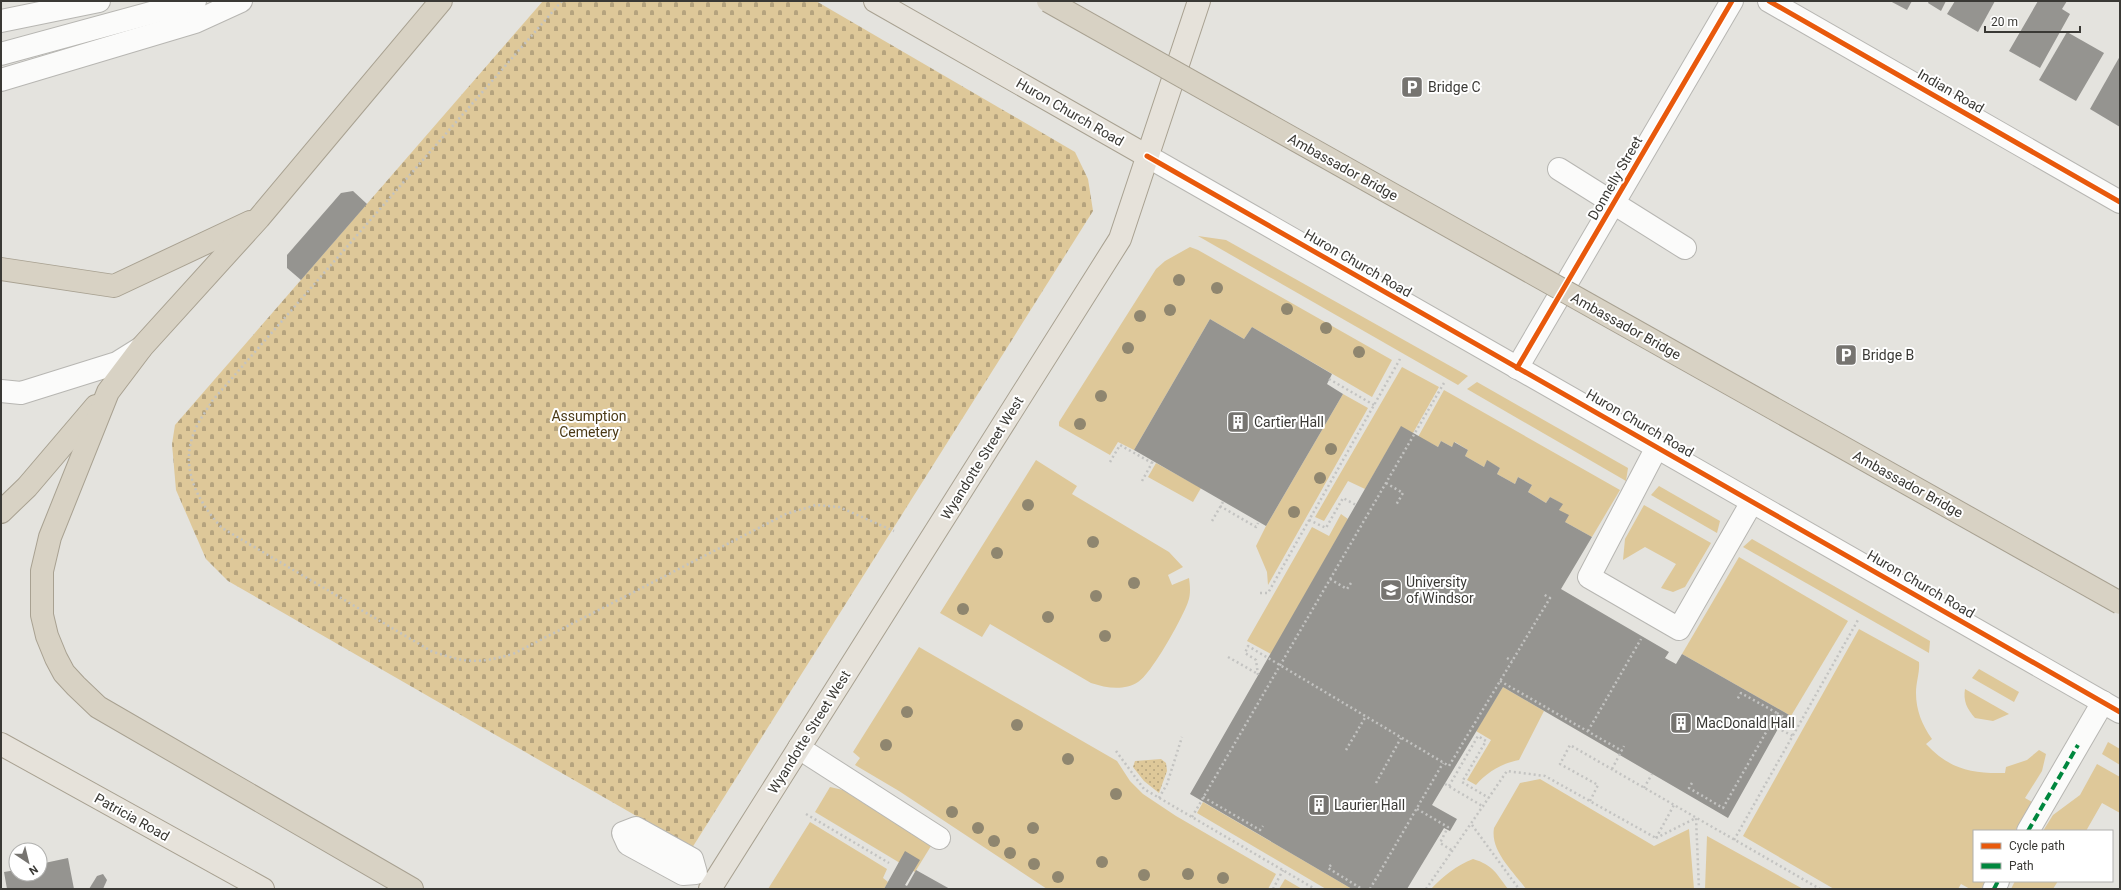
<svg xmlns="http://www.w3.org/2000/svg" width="2121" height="890" viewBox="0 0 2121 890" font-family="Roboto,sans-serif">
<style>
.green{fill:#dec899}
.cemetery{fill:url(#cemetery-stones)}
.garden{fill:url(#garden-dots)}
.building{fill:#959490}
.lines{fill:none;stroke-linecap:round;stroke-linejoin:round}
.minor-casing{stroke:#b7b6b2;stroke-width:24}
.major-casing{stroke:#a8a191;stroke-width:24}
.highway-casing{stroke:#a8a191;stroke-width:24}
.path{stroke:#c3c3c1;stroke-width:2.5;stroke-dasharray:2 3;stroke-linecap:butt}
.minor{stroke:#fbfbfa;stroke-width:22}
.major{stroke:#e6e2da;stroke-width:22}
.highway{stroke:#d8d2c4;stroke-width:22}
.highway-bridge-casing{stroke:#a8a191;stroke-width:24;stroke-linecap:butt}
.highway-bridge{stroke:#d8d2c4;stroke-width:22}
.quiet{stroke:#00873e;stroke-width:4;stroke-dasharray:8 4;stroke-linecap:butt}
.cycleway-casing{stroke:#fff;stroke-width:8}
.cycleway{stroke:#e8590c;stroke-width:5}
.tree{fill:#8f866f}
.labels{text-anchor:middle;stroke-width:4;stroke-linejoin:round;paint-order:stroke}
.poi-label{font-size:14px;fill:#3a3935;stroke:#fff;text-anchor:start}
.street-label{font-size:14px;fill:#3a3935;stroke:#fff}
.park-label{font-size:14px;fill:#4a3915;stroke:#fff}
</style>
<defs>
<pattern id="cemetery-stones" width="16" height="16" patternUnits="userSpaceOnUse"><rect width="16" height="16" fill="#dec899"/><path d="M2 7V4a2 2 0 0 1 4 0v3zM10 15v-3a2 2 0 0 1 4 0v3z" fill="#b5a37e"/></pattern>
<pattern id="garden-dots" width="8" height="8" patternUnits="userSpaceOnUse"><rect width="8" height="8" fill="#dec899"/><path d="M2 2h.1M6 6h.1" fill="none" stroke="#b5a37e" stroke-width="1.8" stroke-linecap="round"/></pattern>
</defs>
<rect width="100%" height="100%" fill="#e4e3de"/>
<g class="green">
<polygon points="1198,236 1226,240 1468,376 1458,385"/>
<polygon points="1190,247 1198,250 1392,360 1372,397 1252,327 1244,339 1210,319 1134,450 1118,442 1110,455 1059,426 1059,422 1156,269 1165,261"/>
<polygon points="1402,367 1439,387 1413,433 1401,427 1365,489 1348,481 1324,521 1315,517"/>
<polygon points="1477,382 1628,468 1626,481 1467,389"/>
<polygon points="1444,390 1620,490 1592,537 1565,522 1559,510 1562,504 1550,497 1546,503 1528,492 1532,485 1518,477 1515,484 1497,474 1500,468 1487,461 1484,467 1465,456 1468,450 1455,442 1452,447 1441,441 1438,447 1418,437"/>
<polygon points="1343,394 1368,408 1268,585 1267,572 1256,546 1266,526"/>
<path d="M1036,460L1077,486L1072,494L1169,552L1183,567L1168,575L1172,585L1189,578C1190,585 1191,594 1188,602C1183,617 1151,675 1138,682C1124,691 1106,688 1091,683L990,624L982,637L940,613Z"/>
<polygon points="1156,463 1201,488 1193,502 1148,477"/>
<polygon points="1659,486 1720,521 1717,533 1651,495"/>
<polygon points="1644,505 1711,543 1685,587 1673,592 1661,588 1676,564 1645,547 1623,560 1625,539"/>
<polygon points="1341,514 1348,519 1271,654 1247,641 1312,527 1329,536"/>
<polygon points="1752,539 1930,641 1929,653 1743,547"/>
<polygon points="1739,557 1848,621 1791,716 1682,654"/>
<path d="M1859,629L1919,662C1920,672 1916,682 1916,693C1916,710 1922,725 1932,739L1926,744C1949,769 1972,774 2005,773L2006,767L2027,760L2039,750L2046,754L2042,771L2025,798L2032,802L2015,831H1974V881H1986L1981,889H1970L1961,884L1958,889H1834L1743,836Z"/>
<polygon points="919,647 1117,761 1130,781 1143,794 1176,816 1276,874 1268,889 1047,889 899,791 855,765 860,758 853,752"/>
<polygon points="1979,669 2019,692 2014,702 1972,678"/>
<path d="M1503,687L1544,711L1519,760C1502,763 1486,773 1476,785L1467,780L1491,740L1476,731Z"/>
<path d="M1965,689L2009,714L1993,721L1975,718C1967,709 1963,701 1965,689Z"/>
<polygon points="2108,742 2120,749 2120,765 2102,754"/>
<polygon points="2097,764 2120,777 2120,813 2102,803 2086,831 2043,831 2053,815 2080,795"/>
<path d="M1540,779L1654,846L1689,829L1694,889H1526C1513,871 1490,851 1494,828L1520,783Z"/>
<polygon points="830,787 843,790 931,846 915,872 815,812"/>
<polygon points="1203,802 1352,889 1326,889 1197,813"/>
<polygon points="810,822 887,869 883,878 888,882 884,889 768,889"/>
<polygon points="1707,836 1803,889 1705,889"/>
<path d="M1473,859C1493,865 1496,873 1508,889H1431C1443,876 1457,865 1473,859Z"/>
<polygon points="1285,879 1302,889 1279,889"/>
<polygon points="2015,881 2058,881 2053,889 2011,889"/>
</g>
<polygon class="cemetery" points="543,1 816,1 1075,152 1088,179 1093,211 692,848 228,581 206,559 176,490 172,444 175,425"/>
<polygon class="garden" points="1161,759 1166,763 1167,771 1159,793 1144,781 1133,767 1135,761"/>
<g class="building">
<polygon points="1890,1 1912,1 1907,10"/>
<polygon points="1929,1 1946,1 1941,11 1928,3"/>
<polygon points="1955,1 1995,1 1978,32 1947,14"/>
<polygon points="2038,1 2067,1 2062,9 2070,14 2040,68 2009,51"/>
<polygon points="2067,32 2104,53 2076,101 2039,80"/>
<polygon points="2120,56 2120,127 2090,109"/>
<polygon points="353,191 367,204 301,280 287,268 287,255 341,193"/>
<polygon points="1210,319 1244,339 1252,327 1332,374 1327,384 1343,394 1266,526 1134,450"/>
<polygon points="1401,426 1438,447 1441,441 1452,447 1454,442 1468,450 1465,456 1484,467 1487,460 1500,468 1497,474 1515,484 1518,477 1532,485 1528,492 1546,503 1550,497 1563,504 1559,510 1569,515 1565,522 1592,537 1561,589 1669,652 1665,658 1676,664 1682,654 1791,716 1787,723 1783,720 1728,818 1503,687 1432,805 1457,819 1450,831 1444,828 1407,889 1352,889 1190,794"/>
<polygon points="905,851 920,860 905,885 907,886 916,870 950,889 884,889"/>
<polygon points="68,858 74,889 7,889 4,872 16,870 16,874 40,874 40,864"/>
<polygon points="103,874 107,880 103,889 89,889 97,876"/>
</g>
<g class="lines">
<g class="minor-casing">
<g id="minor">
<polyline points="1769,1 2120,202"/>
<polyline points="1,21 99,1"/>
<polyline points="1,54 195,1"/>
<polyline points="1,80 195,22 241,1"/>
<polyline points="1147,156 2120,712"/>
<polyline points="1559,169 1685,248"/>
<polyline points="1517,368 1732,1"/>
<polyline points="1,391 21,393 117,363 141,348"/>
<polyline points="1657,447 1589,577 1679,629 1752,502"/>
<polyline points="799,748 939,838"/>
<polygon points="636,828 692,859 696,873 683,874 628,844 623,833"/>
<polyline points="2028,831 2103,702"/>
<polyline points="1994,889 1998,881"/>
</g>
</g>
<g class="major-casing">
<g id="major">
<polyline points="875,1 1147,156"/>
<polyline points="1,744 263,889"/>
<polyline points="710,889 1120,239 1199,1"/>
</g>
</g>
<g class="highway-casing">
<g id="highway">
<polyline points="1,269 114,286 250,222"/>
<polyline points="1,512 27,487 96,406"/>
<polyline points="412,889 98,707 76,686 64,673 56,658 47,636 42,615 42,571 50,537 108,392 142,347 259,218 441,1"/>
</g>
</g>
<g class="path">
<path d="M562,1L212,401C207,410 199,420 195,430C179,467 197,501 222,528L431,651C466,663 477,664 513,654L786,514L816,505L839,507L894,531"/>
<polyline points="1329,379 1374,405"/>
<polyline points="1110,462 1120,445 1152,463"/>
<polyline points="1142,481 1153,461"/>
<polyline points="1386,483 1403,493 1396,505"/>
<polyline points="1220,506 1256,527 1258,523"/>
<polyline points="1309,520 1326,528 1343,498 1356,505"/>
<polyline points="1212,521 1223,502"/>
<polyline points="1330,579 1347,589 1351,583"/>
<polyline points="1260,593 1268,593 1400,359"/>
<polyline points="1228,657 1258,674"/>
<polyline points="1507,658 1512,661"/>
<polyline points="1258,675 1256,660 1245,653 1248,646 1449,766 1550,598 1543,594"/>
<polyline points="1500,681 1622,751"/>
<polyline points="1777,713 1787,719 1781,730 1793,736"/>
<polyline points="1588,731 1641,639"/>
<polyline points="1346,750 1366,716"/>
<polyline points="1116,751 1144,789 1315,889"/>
<polyline points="1612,769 1624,746"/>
<polyline points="1376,783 1401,738"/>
<polyline points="1692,783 1689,788 1723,808 1777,713 1741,693 1737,700"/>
<polyline points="1445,784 1484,807"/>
<polyline points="1449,786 1478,736 1486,741 1462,782 1489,798"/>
<polyline points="1644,788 1652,774"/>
<polyline points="1203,797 1260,830 1263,826"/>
<polyline points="1159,798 1167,784 1182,737"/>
<polyline points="1590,801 1598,785 1560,764 1570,745 1820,889"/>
<polyline points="1417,809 1448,827 1440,843 1453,851"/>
<polyline points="806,814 889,863"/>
<polyline points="1192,817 1444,383"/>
<polyline points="1472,825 1519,889"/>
<polyline points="1656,838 1696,818 1699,889"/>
<polyline points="1656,838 1674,805"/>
<polyline points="1734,840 1858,620"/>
<polyline points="1331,865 1328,868 1362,889"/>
<polyline points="1273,889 1283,870"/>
<polyline points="1370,889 1443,763"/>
<polyline points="1426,889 1507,771 1545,776 1656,838"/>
</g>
<use href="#minor" class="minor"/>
<use href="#major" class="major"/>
<use href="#highway" class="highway"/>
<g class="highway-bridge-casing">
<polyline id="highway-bridge" points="1048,1 2120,603"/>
</g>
<use href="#highway-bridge" class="highway-bridge"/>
<g class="quiet">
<polyline points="2028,831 2078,745"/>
<polyline points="1994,889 1998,881"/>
</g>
<g class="cycleway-casing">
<g id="cycleway">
<polyline points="1769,1 2120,202"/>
<polyline points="1147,156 2120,712"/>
<polyline points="1517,368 1732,1"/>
</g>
</g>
<use href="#cycleway" class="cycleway"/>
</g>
<g class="tree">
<circle cx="1179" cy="280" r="6"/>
<circle cx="1217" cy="288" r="6"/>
<circle cx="1287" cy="309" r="6"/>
<circle cx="1170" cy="310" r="6"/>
<circle cx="1140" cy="316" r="6"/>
<circle cx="1326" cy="328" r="6"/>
<circle cx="1128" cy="348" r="6"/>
<circle cx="1359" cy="352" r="6"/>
<circle cx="1101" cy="396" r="6"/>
<circle cx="1080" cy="424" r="6"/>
<circle cx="1331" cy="449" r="6"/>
<circle cx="1320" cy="478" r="6"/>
<circle cx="1028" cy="505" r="6"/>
<circle cx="1294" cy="512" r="6"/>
<circle cx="1093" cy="542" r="6"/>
<circle cx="997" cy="553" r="6"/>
<circle cx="1134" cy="583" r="6"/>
<circle cx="1096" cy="596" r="6"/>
<circle cx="963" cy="609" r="6"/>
<circle cx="1048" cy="617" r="6"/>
<circle cx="1105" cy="636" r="6"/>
<circle cx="907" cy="712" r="6"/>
<circle cx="1017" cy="725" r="6"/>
<circle cx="886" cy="745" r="6"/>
<circle cx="1068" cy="759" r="6"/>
<circle cx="1116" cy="794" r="6"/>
<circle cx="952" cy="812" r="6"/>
<circle cx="978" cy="828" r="6"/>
<circle cx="1033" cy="828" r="6"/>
<circle cx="994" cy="841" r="6"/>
<circle cx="1010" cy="853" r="6"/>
<circle cx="1102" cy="862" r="6"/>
<circle cx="1034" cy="864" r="6"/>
<circle cx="1188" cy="874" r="6"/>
<circle cx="1144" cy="875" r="6"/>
<circle cx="1058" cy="877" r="6"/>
<circle cx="1223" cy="878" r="6"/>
</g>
<defs>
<g id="parking-square" transform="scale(1.15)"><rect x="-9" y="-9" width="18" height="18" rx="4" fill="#767470" stroke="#fff"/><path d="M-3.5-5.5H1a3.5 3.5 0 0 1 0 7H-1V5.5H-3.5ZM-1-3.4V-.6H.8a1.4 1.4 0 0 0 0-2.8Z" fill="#fff"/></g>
<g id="building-square" transform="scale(1.15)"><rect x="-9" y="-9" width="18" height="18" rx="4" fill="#767470" stroke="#fff"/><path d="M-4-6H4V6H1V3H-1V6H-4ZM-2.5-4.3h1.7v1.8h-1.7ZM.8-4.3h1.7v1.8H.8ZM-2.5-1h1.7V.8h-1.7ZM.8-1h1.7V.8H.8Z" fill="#fff"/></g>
<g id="university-square" transform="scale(1.15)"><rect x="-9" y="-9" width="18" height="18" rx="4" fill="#767470" stroke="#fff"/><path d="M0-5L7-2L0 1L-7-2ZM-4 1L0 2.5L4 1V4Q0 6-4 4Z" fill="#fff"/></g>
</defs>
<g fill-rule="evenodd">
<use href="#parking-square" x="1412" y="87"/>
<use href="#parking-square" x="1846" y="355"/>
<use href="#building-square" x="1238" y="422"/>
<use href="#university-square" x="1391" y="590"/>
<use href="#building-square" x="1681" y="723"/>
<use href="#building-square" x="1319" y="805"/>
</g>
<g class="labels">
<g class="poi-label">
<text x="1428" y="92">Bridge C</text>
<text x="1862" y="360">Bridge B</text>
<text x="1254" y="427">Cartier Hall</text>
<text x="1406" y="587">University<tspan x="1406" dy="16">of Windsor</tspan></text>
<text x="1696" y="728">MacDonald Hall</text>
<text x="1334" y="810">Laurier Hall</text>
</g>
<g class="street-label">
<text transform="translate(1951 91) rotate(30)" y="5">Indian Road</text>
<text transform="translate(1070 112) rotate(30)" y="5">Huron Church Road</text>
<text transform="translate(1343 167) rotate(29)" y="5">Ambassador Bridge</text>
<text transform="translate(1615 178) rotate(-60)" y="5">Donnelly Street</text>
<text transform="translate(1358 263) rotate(30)" y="5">Huron Church Road</text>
<text transform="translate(1626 326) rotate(29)" y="5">Ambassador Bridge</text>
<text transform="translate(1640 423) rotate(30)" y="5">Huron Church Road</text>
<text transform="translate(982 458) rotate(-58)" y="5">Wyandotte Street West</text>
<text transform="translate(1908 484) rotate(29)" y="5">Ambassador Bridge</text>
<text transform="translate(1921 584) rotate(30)" y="5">Huron Church Road</text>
<text transform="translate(809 732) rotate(-58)" y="5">Wyandotte Street West</text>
<text transform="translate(132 817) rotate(29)" y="5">Patricia Road</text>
</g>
<g class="park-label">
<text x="589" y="421">Assumption<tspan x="589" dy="16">Cemetery</tspan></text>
</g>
</g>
<rect width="2121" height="890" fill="none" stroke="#3a3935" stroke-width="4"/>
<rect x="1973" y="830" width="140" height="52" fill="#ffffff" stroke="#b0b0ae"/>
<rect x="1981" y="843" width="20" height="6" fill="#e8590c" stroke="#b0b0ae"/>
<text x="2009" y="850" font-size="12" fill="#3a3935">Cycle path</text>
<rect x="1981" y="863" width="20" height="6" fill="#00873e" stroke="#b0b0ae"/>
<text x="2009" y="870" font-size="12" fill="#3a3935">Path</text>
<g transform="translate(28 862) rotate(145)"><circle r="19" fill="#ffffff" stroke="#b0b0ae"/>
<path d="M0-3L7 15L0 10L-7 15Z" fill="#767470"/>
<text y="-6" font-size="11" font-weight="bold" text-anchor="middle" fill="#3a3935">N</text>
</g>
<path d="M1985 26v6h95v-6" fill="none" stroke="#3a3935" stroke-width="2"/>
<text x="1991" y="26" font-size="12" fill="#3a3935" stroke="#ffffff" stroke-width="3" paint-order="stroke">20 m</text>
</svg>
